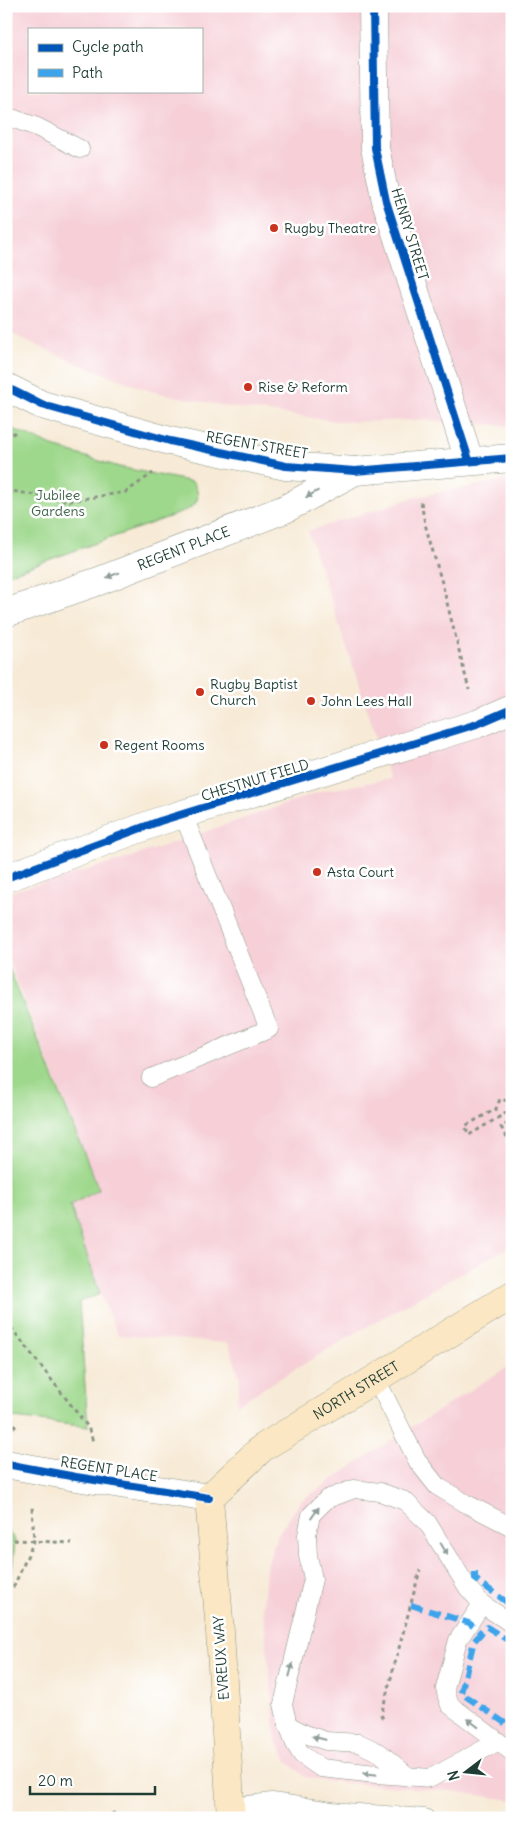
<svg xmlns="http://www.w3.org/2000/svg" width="518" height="1824" viewBox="0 0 518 1824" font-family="Delius,sans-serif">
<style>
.built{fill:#f6cfd7;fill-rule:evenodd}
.green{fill:#9ed88c;stroke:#5e8a60}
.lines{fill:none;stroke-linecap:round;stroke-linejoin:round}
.service-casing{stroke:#8b9485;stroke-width:19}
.minor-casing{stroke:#8b9485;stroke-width:29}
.secondary-casing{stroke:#8b9485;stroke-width:29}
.path{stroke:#8b9485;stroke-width:3;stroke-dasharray:4 4;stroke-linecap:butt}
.service{stroke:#fff;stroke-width:18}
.minor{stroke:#fff;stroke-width:28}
.secondary{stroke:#fbe7c3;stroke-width:28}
.quiet{stroke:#3da4eb;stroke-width:6;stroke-dasharray:12 6;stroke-linecap:butt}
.cycleway-casing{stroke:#fff;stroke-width:11}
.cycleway{stroke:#0057b8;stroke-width:8}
.oneway{fill:#8f9e9a}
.poi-dot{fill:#c8321e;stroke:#fff;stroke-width:2}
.labels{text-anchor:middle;stroke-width:5;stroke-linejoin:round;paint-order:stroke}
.poi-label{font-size:14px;fill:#1f3d34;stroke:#fff;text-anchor:start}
.street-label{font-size:14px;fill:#1f3d34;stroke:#fff}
.park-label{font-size:14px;fill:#3f644a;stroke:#fff}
</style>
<rect width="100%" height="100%" fill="#fff"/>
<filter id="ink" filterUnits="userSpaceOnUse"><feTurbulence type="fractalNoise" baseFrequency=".02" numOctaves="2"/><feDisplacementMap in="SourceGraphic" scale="10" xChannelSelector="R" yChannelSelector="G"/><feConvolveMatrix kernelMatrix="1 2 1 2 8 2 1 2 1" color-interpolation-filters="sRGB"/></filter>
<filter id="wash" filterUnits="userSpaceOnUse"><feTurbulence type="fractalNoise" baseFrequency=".0096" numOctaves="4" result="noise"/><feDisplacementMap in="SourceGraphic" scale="20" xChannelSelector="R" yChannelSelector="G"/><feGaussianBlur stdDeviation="1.12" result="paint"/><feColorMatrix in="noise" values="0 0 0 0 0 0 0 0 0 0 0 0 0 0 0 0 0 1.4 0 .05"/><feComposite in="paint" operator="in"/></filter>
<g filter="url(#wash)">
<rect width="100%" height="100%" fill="#f7ead6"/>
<g class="built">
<path d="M6,6H512V426L420,420L344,422L229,407L150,391L74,362L19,337L6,328ZM29,29H201V91H29Z"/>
<polygon points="512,479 512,1245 347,1338 236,1405 240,1378 228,1343 118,1335 100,1294 70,1204 99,1190 6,954 6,893 123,860 323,791 390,779 308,531 416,497"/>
<polygon points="512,1364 512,1800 450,1791 325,1781 305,1777 287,1761 276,1739 263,1607 266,1568 277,1535 301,1501 387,1443"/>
</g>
<g class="green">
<path d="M6,426L57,448L119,467L193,482C206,504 190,509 172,516L6,575Z"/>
<polygon points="6,961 99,1190 70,1205 100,1294 79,1302 88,1427 6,1417"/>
<polygon points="6,1529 15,1540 11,1582 6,1584"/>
</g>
</g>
<g filter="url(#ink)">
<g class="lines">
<g class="service-casing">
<g id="service">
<polyline points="6,116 37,127 80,149"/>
<polyline points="151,1078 269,1029 183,814"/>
<polyline points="376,1379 418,1462 437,1486 465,1503 512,1527"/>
<polyline points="482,1604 458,1640 445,1688 447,1697 450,1705 512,1752"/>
<polyline points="288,1725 305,1734 326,1741 359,1743 380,1753 409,1777"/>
<polyline points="497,1742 431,1778 376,1774 321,1768 302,1755 295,1744 288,1725 283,1704 313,1579 308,1556 307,1535 311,1515 327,1499 354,1489 380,1492 405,1501 427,1522 468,1588 482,1604 512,1624"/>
<polyline points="230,1807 272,1802 332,1811 425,1818"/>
</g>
</g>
<g class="minor-casing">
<g id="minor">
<polyline points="373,6 375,148 386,201 469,460"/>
<polyline points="6,387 42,405 170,441 286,466 355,471 512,458"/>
<path id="s1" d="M6,613L99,581L285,509L355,471"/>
<polyline points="6,878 160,821 477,724 512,709"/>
<polyline points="6,1464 76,1477 209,1498"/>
</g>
</g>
<g class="secondary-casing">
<g id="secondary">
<path id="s2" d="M231,1818L220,1632L209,1498L262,1448L512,1295"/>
</g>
</g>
<g class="path">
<polyline points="6,440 15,432"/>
<polyline points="6,490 70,501 126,492 153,473"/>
<polyline points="421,502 425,524 442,583 469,690"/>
<polyline points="511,1121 506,1113 469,1135 465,1126 496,1109 500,1099 512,1102"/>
<polyline points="511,1144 501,1127 512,1121"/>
<polyline points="6,1321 88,1427 94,1444"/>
<polyline points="6,1402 16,1430"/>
<polyline points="6,1542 15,1540 72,1543"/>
<polyline points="6,1591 14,1586 34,1541 32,1506"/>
<polyline points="383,1718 381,1715 420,1570"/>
<polyline points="104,1818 116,1812"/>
</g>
<use href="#service" class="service"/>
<use href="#minor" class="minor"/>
<use href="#secondary" class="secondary"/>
<g class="quiet">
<polyline points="475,1572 475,1579 512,1606"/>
<polyline points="411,1605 469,1623 481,1633"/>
<polyline points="512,1643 487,1627 474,1641 461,1693 512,1728"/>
</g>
<g class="cycleway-casing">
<g id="cycleway">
<polyline points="373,6 375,148 386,201 469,460"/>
<polyline points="6,387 42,405 170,441 286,466 355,471 512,458"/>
<polyline points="6,878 160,821 477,724 512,709"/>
<polyline points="6,1464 76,1477 209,1498"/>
</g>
</g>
<use href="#cycleway" class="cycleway"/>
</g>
<defs><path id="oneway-solid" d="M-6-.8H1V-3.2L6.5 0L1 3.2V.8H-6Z" transform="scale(1.25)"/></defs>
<g class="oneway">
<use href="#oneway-solid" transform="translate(312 494) rotate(151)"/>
<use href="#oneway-solid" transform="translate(113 575) rotate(159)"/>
<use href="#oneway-solid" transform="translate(315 1513) rotate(-55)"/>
<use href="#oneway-solid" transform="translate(444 1549) rotate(60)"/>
<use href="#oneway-solid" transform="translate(291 1670) rotate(-76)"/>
<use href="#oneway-solid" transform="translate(473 1723) rotate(-142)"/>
<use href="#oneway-solid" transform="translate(319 1738) rotate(-165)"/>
<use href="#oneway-solid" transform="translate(370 1774) rotate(-174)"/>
</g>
</g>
<g class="poi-dot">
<circle cx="274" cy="228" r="5"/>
<circle cx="248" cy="387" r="5"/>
<circle cx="200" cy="692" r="5"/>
<circle cx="311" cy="701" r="5"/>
<circle cx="104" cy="745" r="5"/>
<circle cx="317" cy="872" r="5"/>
</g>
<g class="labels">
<g class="poi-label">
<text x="284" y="233">Rugby Theatre</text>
<text x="258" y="392">Rise &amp; Reform</text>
<text x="210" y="689">Rugby Baptist<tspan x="210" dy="16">Church</tspan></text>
<text x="321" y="706">John Lees Hall</text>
<text x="114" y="750">Regent Rooms</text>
<text x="327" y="877">Asta Court</text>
</g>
<g class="street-label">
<text transform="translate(410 234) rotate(73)" y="5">HENRY STREET</text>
<text transform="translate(257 445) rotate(10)" y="5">REGENT STREET</text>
<text dy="5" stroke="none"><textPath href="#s1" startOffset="189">REGENT PLACE</textPath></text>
<text transform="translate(255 780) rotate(-17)" y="5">CHESTNUT FIELD</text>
<text dy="5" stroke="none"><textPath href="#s2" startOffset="504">NORTH STREET</textPath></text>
<text transform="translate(109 1469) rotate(9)" y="5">REGENT PLACE</text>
<text transform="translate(221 1658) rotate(-94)" y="5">EVREUX WAY</text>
</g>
<g class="park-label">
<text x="58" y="500">Jubilee<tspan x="58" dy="16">Gardens</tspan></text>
</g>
</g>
<rect width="518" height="1824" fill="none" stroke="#fff" stroke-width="25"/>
<rect x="28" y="28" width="175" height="65" fill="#ffffff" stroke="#a5b1ae"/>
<rect x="38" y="44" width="25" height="8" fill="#0057b8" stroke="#a5b1ae"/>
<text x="72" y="52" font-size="15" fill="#1f3d34">Cycle path</text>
<rect x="38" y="69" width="25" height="8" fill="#3da4eb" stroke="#a5b1ae"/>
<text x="72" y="78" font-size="15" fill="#1f3d34">Path</text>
<g transform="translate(466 1772) rotate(254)" stroke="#ffffff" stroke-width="4" paint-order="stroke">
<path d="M0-4L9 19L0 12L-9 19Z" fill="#1f3d34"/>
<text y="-8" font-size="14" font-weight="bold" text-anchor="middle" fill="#1f3d34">N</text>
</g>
<path d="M30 1786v8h125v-8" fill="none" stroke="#1f3d34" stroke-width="2.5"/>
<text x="38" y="1786" font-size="15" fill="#1f3d34" stroke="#ffffff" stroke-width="4" paint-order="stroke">20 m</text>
</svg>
